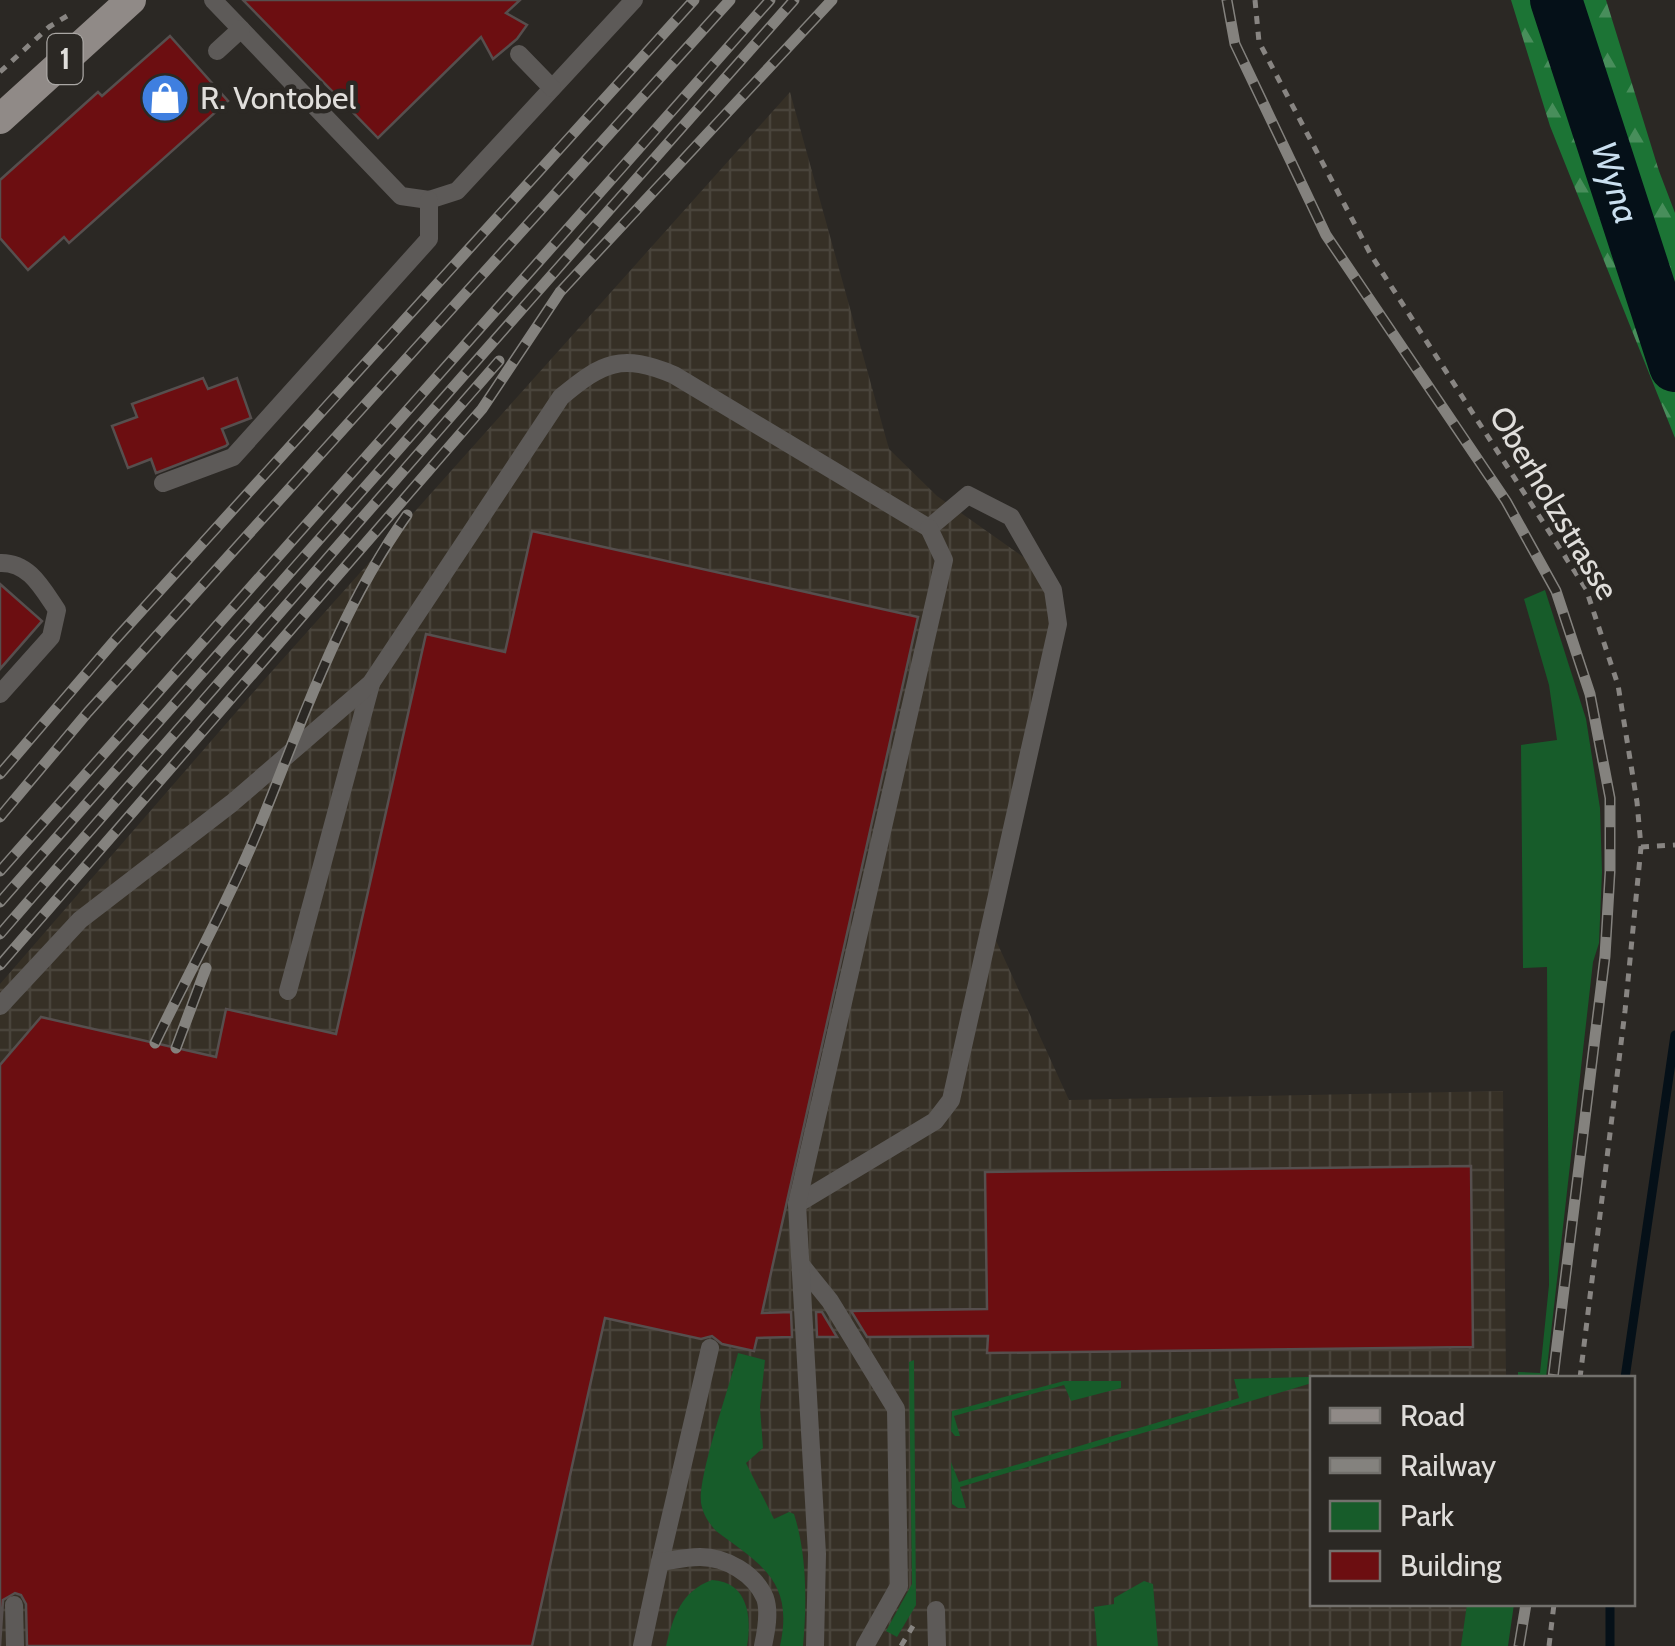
<svg xmlns="http://www.w3.org/2000/svg" width="1675" height="1646" viewBox="0 0 1675 1646" font-family="Cabin,sans-serif">
<style>
.industrial{fill:url(#industrial-grid)}
.green{fill:#175c2a}
.forest{fill:url(#forest-firs)}
.lines{fill:none;stroke-linecap:round;stroke-linejoin:round}
.stream{stroke:#051018;stroke-width:9}
.river{stroke:#051018;stroke-width:52}
.building{fill:#6c0e11;stroke:#564f4e;stroke-width:2.5}
.path{stroke:#888582;stroke-width:5;stroke-dasharray:8 8;stroke-linecap:butt}
.lane{stroke:#5d5a58;stroke-width:18}
.primary{stroke:#908a87;stroke-width:30}
.rail-casing{stroke:#84827e;stroke-width:11}
.rail{stroke:#2b2824;stroke-width:8;stroke-dasharray:22;stroke-linecap:butt}
.labels{text-anchor:middle;stroke-width:9;stroke-linejoin:round;paint-order:stroke}
.shield{fill:#2b2824;stroke:#aaa7a4;stroke-width:2.5}
.shield-label{font-size:30px;font-weight:bold;fill:#e0dedb}
.poi-label{font-size:32px;fill:#e0dedb;stroke:#2b2824;text-anchor:start}
.street-label{font-size:32px;fill:#e0dedb;stroke:#2b2824}
.water-label{font-size:35px;font-style:italic;fill:#cadfef;stroke:#2b2824}
</style>
<defs>
<pattern id="industrial-grid" width="8" height="8" patternUnits="userSpaceOnUse" patternTransform="scale(2.5)"><rect width="8" height="8" fill="#363026"/><path d="M0 4h8M4 0v8" fill="none" stroke="#49443b"/></pattern>
<pattern id="forest-firs" width="22" height="20" patternUnits="userSpaceOnUse" patternTransform="scale(2.5)"><rect width="22" height="20" fill="#1c7435"/><path d="M5 1l3.5 6h-7zM16 11l3.5 6h-7z" fill="#488e5b"/></pattern>
</defs>
<rect width="100%" height="100%" fill="#2b2824"/>
<polygon class="industrial" points="790,92 889,449 937,496 1039,568 1052,620 988,923 1069,1100 1503,1091 1506,1378 1312,1378 1312,1604 1509,1604 1504,1646 0,1646 0,984 265,679"/>
<g class="green">
<polygon points="1545,590 1586,719 1600,808 1602,872 1599,943 1593,962 1546,1377 1518,1378 1518,1372 1540,1373 1549,1285 1547,967 1523,968 1521,745 1557,740 1549,685 1524,599"/>
<path d="M738,1353L765,1360L760,1407L763,1448L746,1463L774,1519L789,1512L794,1514C807,1554 807,1604 803,1646H780C794,1582 762,1565 716,1531C708,1522 703,1514 701,1503C698,1475 730,1385 738,1353Z"/>
<polygon points="914,1360 916,1605 897,1637 886,1631 912,1584 909,1362"/>
<polygon points="1344,1376 1351,1378 1312,1378 1312,1383 960,1487 966,1508 958,1508 952,1504 951,1462 959,1482 1239,1398 1234,1379"/>
<polygon points="1064,1381 1121,1381 1121,1388 1071,1401 1064,1385 954,1416 960,1436 955,1436 951,1431 952,1411"/>
<path d="M712,1580C748,1582 752,1617 747,1646H666C673,1617 681,1591 712,1580Z"/>
<polygon points="1144,1581 1153,1584 1158,1646 1097,1646 1094,1607 1114,1604 1114,1598"/>
<polygon points="1467,1604 1514,1604 1508,1646 1461,1646"/>
</g>
<polygon class="forest" points="1511,0 1606,0 1659,171 1675,213 1675,438 1550,126"/>
<g class="lines">
<g class="stream">
<polyline points="1625,1378 1675,1035"/>
<polyline points="1610,1604 1610,1646"/>
</g>
<path class="river" id="s1" d="M1556,0L1675,366"/>
</g>
<g class="building">
<polygon points="243,0 520,0 506,13 527,25 517,39 493,59 481,37 378,138"/>
<polygon points="170,36 228,101 69,243 64,237 28,270 0,238 0,180 98,92 102,96"/>
<polygon points="203,378 208,389 237,378 251,418 222,429 228,444 226,446 156,473 151,459 128,468 112,426 137,417 132,404"/>
<polygon points="532,531 918,617 762,1313 791,1312 792,1337 757,1338 754,1351 722,1344 712,1336 701,1339 605,1318 532,1646 27,1646 26,1604 21,1595 15,1593 3,1600 0,1646 0,1065 41,1017 216,1057 226,1009 336,1034 426,634 505,652"/>
<polygon points="0,584 42,621 0,669"/>
<polygon points="1471,1166 1473,1347 987,1353 988,1336 867,1337 851,1311 987,1309 985,1172"/>
<polygon points="816,1312 822,1312 837,1337 817,1337"/>
</g>
<g class="lines">
<g class="path">
<polyline points="1255,0 1259,42 1371,255 1586,589 1618,685 1637,802 1641,847 1625,1011 1580,1378"/>
<polyline points="0,72 49,27 67,16"/>
<polyline points="1641,847 1675,845"/>
<polyline points="901,1646 913,1626"/>
<polyline points="1549,1646 1554,1604"/>
</g>
<g class="lane">
<polyline points="213,0 401,196 429,200 457,191 634,0"/>
<polyline points="217,51 241,29"/>
<polyline points="519,54 552,88"/>
<polyline points="163,483 233,457 429,239 429,200"/>
<path d="M0,563C29,562 42,588 57,610L51,637L0,694"/>
<polyline points="288,991 371,684"/>
<path d="M0,1006L80,920L232,803L371,683L561,397C603,362 621,353 674,375L929,528L968,495L1011,517L1053,590L1058,624L951,1100L935,1121L797,1204"/>
<polyline points="801,1265 830,1301 896,1409 899,1586 865,1646"/>
<polyline points="660,1562 710,1348"/>
<polyline points="14,1605 15,1646"/>
<polyline points="936,1610 937,1646"/>
<path d="M642,1646L660,1562C673,1560 687,1557 700,1557C726,1557 755,1574 765,1598C770,1612 766,1632 763,1646"/>
<polyline points="815,1646 817,1554 797,1204 944,560 929,528"/>
</g>
<polyline class="primary" points="0,119 131,0"/>
<g class="rail-casing">
<g id="rail">
<polyline points="1227,0 1235,44 1326,235 1506,501 1556,591 1590,694 1610,798 1610,872 1605,956 1553,1378"/>
<polyline points="0,774 115,640 694,0"/>
<polyline points="0,817 88,712 730,0"/>
<polyline points="0,871 770,0"/>
<polyline points="0,902 794,0"/>
<polyline points="0,934 499,361"/>
<polyline points="0,965 482,409 560,292 832,0"/>
<path d="M155,1043C189,972 228,903 258,830C302,722 338,612 407,515"/>
<polyline points="176,1048 206,968"/>
<polyline points="1519,1646 1526,1604"/>
</g>
</g>
<use href="#rail" class="rail"/>
</g>
<defs>
<g id="shop-disc" transform="scale(2.5)"><circle r="9.5" fill="#3f7fe0" stroke="#2b2824"/><path d="M-5-2.5h2.3a2.7 3.5 0 0 1 5.4 0H5L5.5 6h-11ZM-1.5-2.5h3a1.5 2.3 0 0 0-3 0Z" fill="#fff"/></g>
</defs>
<g fill-rule="evenodd">
<use href="#shop-disc" x="165" y="98"/>
</g>
<g class="labels">
<rect class="shield" x="47.5" y="34" width="35" height="50" rx="8"/>
<g class="shield-label">
<text x="65" y="69">1</text>
</g>
<g class="poi-label">
<text x="200" y="109">R. Vontobel</text>
</g>
<g class="street-label">
<text transform="translate(1554 503) rotate(59)" y="11">Oberholzstrasse</text>
</g>
<g class="water-label">
<text dy="12" stroke="none"><textPath href="#s1" startOffset="192">Wyna</textPath></text>
</g>
</g>
<rect x="1310" y="1376" width="325" height="230" fill="#2b2824" stroke="#73716d" stroke-width="2.5"/>
<rect x="1330" y="1408" width="50" height="15" fill="#908a87" stroke="#73716d" stroke-width="2.5"/>
<text x="1400" y="1426" font-size="30" fill="#e0dedb">Road</text>
<rect x="1330" y="1458" width="50" height="15" fill="#84827e" stroke="#73716d" stroke-width="2.5"/>
<text x="1400" y="1476" font-size="30" fill="#e0dedb">Railway</text>
<rect x="1330" y="1501" width="50" height="30" fill="#175c2a" stroke="#73716d" stroke-width="2.5"/>
<text x="1400" y="1526" font-size="30" fill="#e0dedb">Park</text>
<rect x="1330" y="1551" width="50" height="30" fill="#6c0e11" stroke="#73716d" stroke-width="2.5"/>
<text x="1400" y="1576" font-size="30" fill="#e0dedb">Building</text>
</svg>
